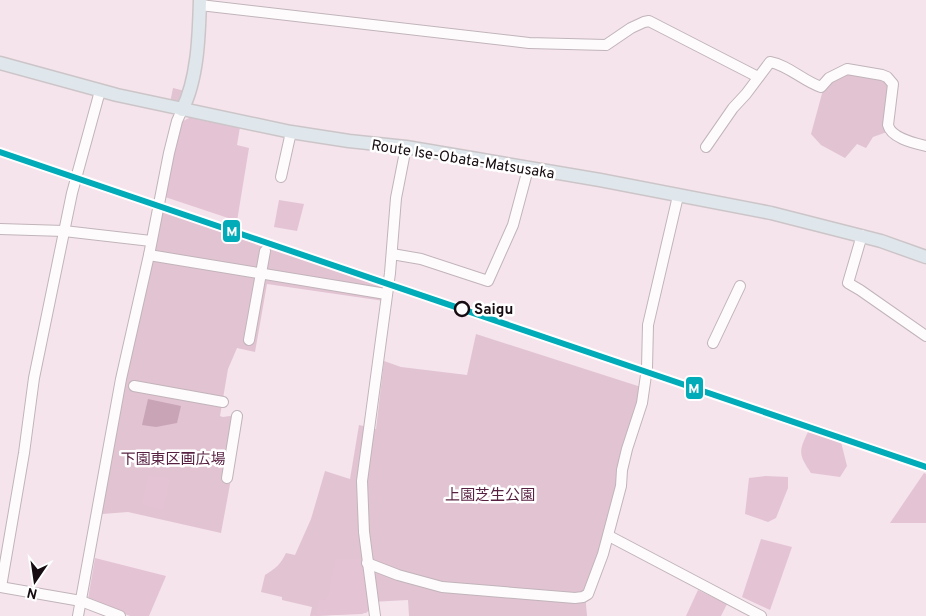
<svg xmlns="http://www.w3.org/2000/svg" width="926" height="616" viewBox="0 0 926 616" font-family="Overpass,'Noto Sans JP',sans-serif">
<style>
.green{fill:#e2c3d2}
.forest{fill:#e4c3d4}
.water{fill:#c9a4b7}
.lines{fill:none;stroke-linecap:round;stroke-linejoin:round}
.minor-casing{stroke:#c1b4ba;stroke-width:12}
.major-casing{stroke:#ccc5c8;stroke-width:15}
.minor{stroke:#fefbfc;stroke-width:10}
.major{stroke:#dfe7ec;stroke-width:12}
.rail-1-casing{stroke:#fff;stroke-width:10}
.rail-1{stroke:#01abb8;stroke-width:6}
.stop-dot{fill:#fff;stroke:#160c11;stroke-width:2.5}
.labels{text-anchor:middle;stroke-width:5;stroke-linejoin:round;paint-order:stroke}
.street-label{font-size:15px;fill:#160c11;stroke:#fff}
.stop-label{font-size:15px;font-weight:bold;fill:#160c11;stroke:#fff;text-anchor:start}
.park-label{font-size:15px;fill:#571f40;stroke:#fff}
.line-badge{stroke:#fff;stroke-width:2}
.badge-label{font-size:14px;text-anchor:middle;font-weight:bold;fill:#fff}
</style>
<rect width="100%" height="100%" fill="#f5e4ec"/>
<g class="green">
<polygon points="849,71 888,81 887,132 873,137 866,148 857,144 845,158 821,145 811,134 823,90 831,80"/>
<polygon points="173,88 185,91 180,106 170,103"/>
<polygon points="162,211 385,287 384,301 267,284 255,352 237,348 228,369 220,416 223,417 243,414 221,533 128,512 102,514 123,390"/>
<path d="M476,334L641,387L601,553L585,593L587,616H409L408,600L371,602L370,610L362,614L310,616L312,607L282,600V597L261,592L265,575C275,569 281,564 286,553L295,555L311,519L325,471L350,479L359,425L376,429L384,361L401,367L467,375Z"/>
</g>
<g class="forest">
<polygon points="191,117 240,127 237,145 249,148 237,221 165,197 181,122"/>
<polygon points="279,200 304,204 297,231 274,227"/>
<path d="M808,432L841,442L847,466L840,477L811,473C799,455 798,452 808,432Z"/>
<polygon points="924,473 926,474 926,523 890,523"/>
<polygon points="148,475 170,478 163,510 142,505"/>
<polygon points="765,476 788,477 788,488 776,518 768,522 745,514 749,478"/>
<polygon points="761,539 792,547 770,610 742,597"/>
<polygon points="95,558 166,576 149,616 130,616 88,599"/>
<polygon points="335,559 364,559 369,610 366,613 315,616 319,599 325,600 328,597"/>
<polygon points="698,590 727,604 721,616 686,616"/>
</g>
<polygon class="water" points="148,399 181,406 177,423 156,427 142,425"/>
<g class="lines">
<g class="minor-casing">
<g id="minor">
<polyline points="200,5 529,43 606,45 631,28 644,22 649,21 758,77"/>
<path d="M706,147L733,108L746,94L770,62C788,65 803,81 821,87L829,78L847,69L882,75L887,77L893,84L888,125C891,138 914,143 926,146"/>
<polyline points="281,177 291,132"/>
<polyline points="0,229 64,231 151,241"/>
<polyline points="862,235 848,283 860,290 926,336"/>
<polyline points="392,254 421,259 488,281 513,225 528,169"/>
<polyline points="149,255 386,294"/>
<polyline points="249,340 265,251"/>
<polyline points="713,343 740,286"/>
<polyline points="134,386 223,402"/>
<polyline points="227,478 237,416"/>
<polyline points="609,536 761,616"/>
<polyline points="367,563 398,575 442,587 575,598 583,597 588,594 603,554 621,486 622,470 627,449 642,403 647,368 648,325 678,196"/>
<polyline points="0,587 81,601 120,616"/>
<polyline points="1,587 24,453 34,378 72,193 100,91"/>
<polyline points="78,616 121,379 149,255 169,153 177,121 182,110"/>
<polyline points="375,616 364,532 362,481 390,273 396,198 406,147"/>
</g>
</g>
<g class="major-casing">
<g id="major">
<polyline points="0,63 117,95 291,132 349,141 406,147 471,158 600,180 771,213 881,241 926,257"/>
<path d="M182,110C198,79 199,34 200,0"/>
</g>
</g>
<use href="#minor" class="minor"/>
<use href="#major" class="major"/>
<g class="rail-1-casing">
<polyline id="rail-1" points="0,152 926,467"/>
</g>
<use href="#rail-1" class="rail-1"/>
</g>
<circle class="stop-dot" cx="462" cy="309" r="7"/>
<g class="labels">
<g class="street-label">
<text transform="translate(463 159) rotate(9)" y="5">Route Ise-Obata-Matsusaka</text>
</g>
<g class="stop-label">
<text x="474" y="314">Saigu</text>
</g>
<g class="park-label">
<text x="173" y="464">下園東区画広場</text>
<text x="490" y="500">上園芝生公園</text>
</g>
</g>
<g class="line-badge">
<rect x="222" y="219" width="19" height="24" rx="5" fill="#01abb8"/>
<rect x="685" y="376" width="19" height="24" rx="5" fill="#01abb8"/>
</g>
<g class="badge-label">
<text x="232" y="236">M</text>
<text x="694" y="393">M</text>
</g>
<g transform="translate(35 581) rotate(193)" stroke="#ffffff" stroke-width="4" paint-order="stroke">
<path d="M0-4L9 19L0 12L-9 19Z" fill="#160c11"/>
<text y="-8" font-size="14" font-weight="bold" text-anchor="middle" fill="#160c11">N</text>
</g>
</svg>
